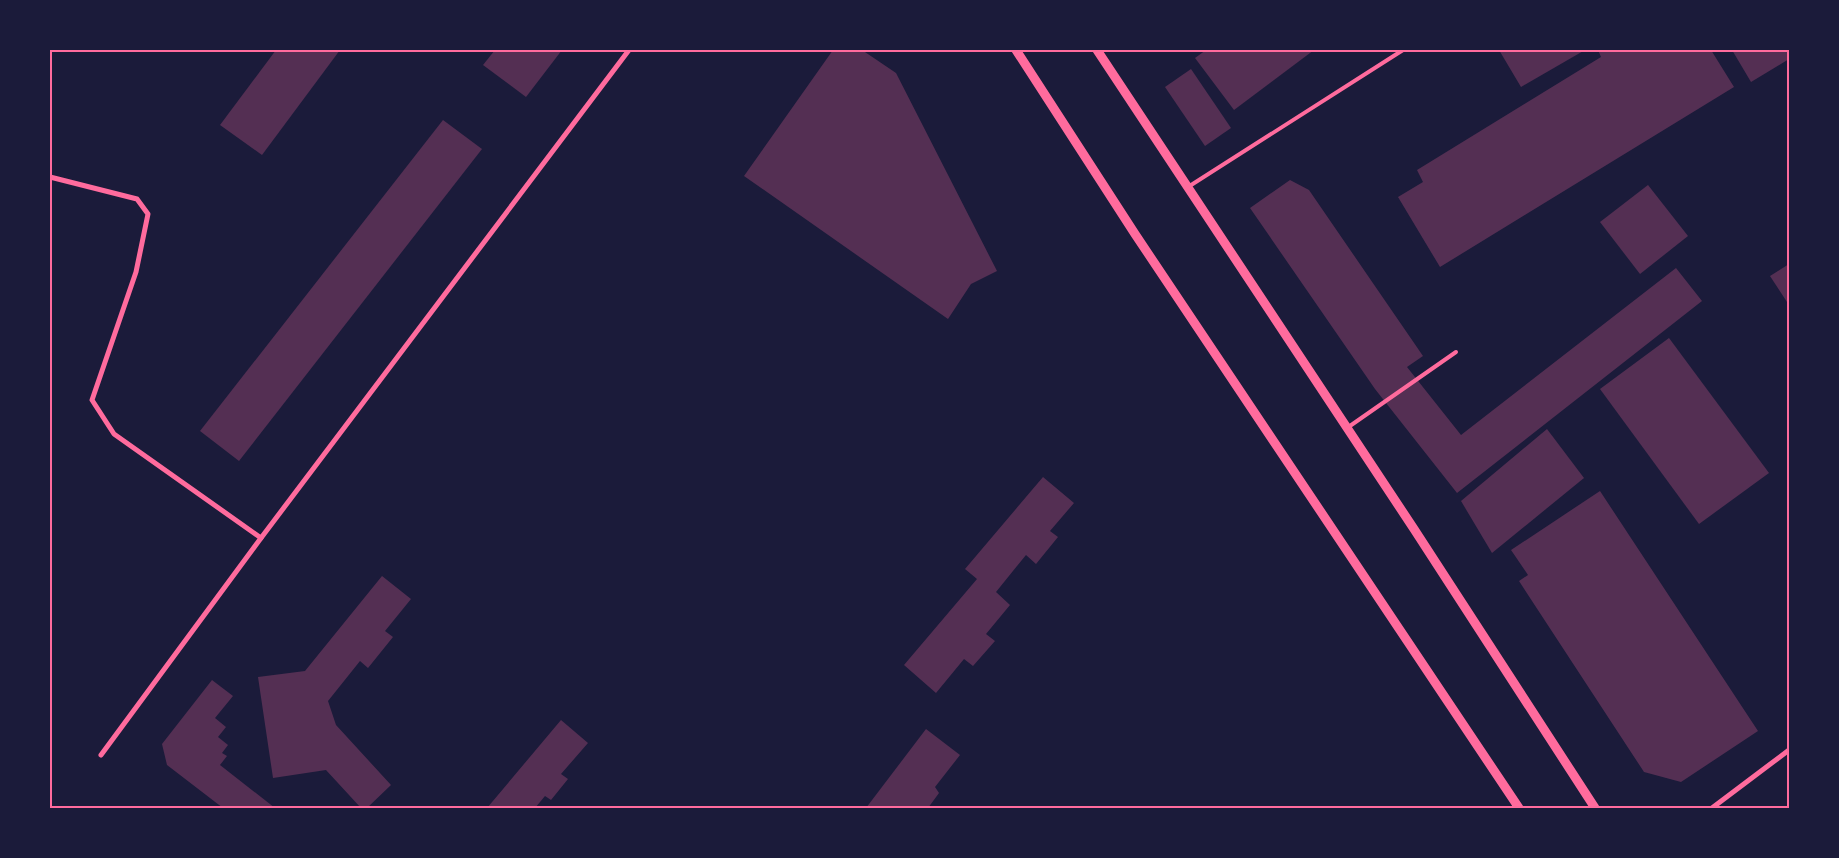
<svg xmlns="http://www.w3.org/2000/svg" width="1839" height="858" viewBox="0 0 1839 858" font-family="Jost,sans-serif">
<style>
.building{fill:#542f53}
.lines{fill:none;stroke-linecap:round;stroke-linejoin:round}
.service{stroke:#ff6b9d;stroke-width:4}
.minor{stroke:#ff6b9d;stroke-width:5}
.tertiary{stroke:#ff6b9d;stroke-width:9}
.neatline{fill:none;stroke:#ff6b9d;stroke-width:2}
</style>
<rect width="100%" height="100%" fill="#1b1b3a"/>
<g class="building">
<polygon points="276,50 340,50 262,155 220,125"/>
<polygon points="495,50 562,50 526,97 483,65"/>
<polygon points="833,50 862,50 896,73 997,271 971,284 948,319 744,176"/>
<polygon points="1206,50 1314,50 1234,110 1195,58"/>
<polygon points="1499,50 1585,50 1521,87"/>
<polygon points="1598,50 1711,50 1734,87 1440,267 1398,197 1423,182 1417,170 1601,57"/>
<polygon points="1732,50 1789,50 1789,59 1751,82"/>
<polygon points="1191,69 1231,128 1205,146 1165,87"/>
<polygon points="443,120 482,149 239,461 200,431"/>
<polygon points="1290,180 1309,190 1423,356 1407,367 1461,435 1676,268 1702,301 1457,493 1375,389 1250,208"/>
<polygon points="1648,185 1688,236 1640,274 1600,222"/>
<polygon points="1789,264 1789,305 1770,276"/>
<polygon points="1669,338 1769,473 1699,524 1600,389"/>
<polygon points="1547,429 1584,478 1492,553 1461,501"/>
<polygon points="1043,477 1074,503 1050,531 1058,537 1036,564 1026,555 996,592 1010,605 986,634 995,641 973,666 964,659 936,693 904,665 977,579 965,569"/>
<polygon points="1600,491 1758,731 1681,782 1644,772 1519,581 1528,575 1511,550"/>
<polygon points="382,576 411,599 385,631 393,637 368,668 360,661 328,701 336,725 391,785 367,808 361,808 326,770 273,778 258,677 305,671"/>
<polygon points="212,680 233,696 215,718 226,727 218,737 228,745 222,753 227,756 220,765 275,808 223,808 167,765 162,744"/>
<polygon points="561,720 588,743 561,774 568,779 551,800 545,796 535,808 487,808"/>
<polygon points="926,729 960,755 935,787 939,793 928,808 866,808"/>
</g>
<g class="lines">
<g class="service">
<polyline points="1188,187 1403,50"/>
<polyline points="1347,428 1456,352"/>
</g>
<g class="minor">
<polyline points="50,177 137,199 148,214 136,272 92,400 114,434 261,538 629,50"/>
<polyline points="101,755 261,538"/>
<polyline points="1712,808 1789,750"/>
</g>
<g class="tertiary">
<polyline points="1016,50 1135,234 1519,808"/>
<polyline points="1097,50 1414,529 1595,808"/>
</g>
</g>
<rect width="1839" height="858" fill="none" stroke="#1b1b3a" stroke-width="102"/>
<rect x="51" y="51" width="1737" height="756" class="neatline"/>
</svg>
